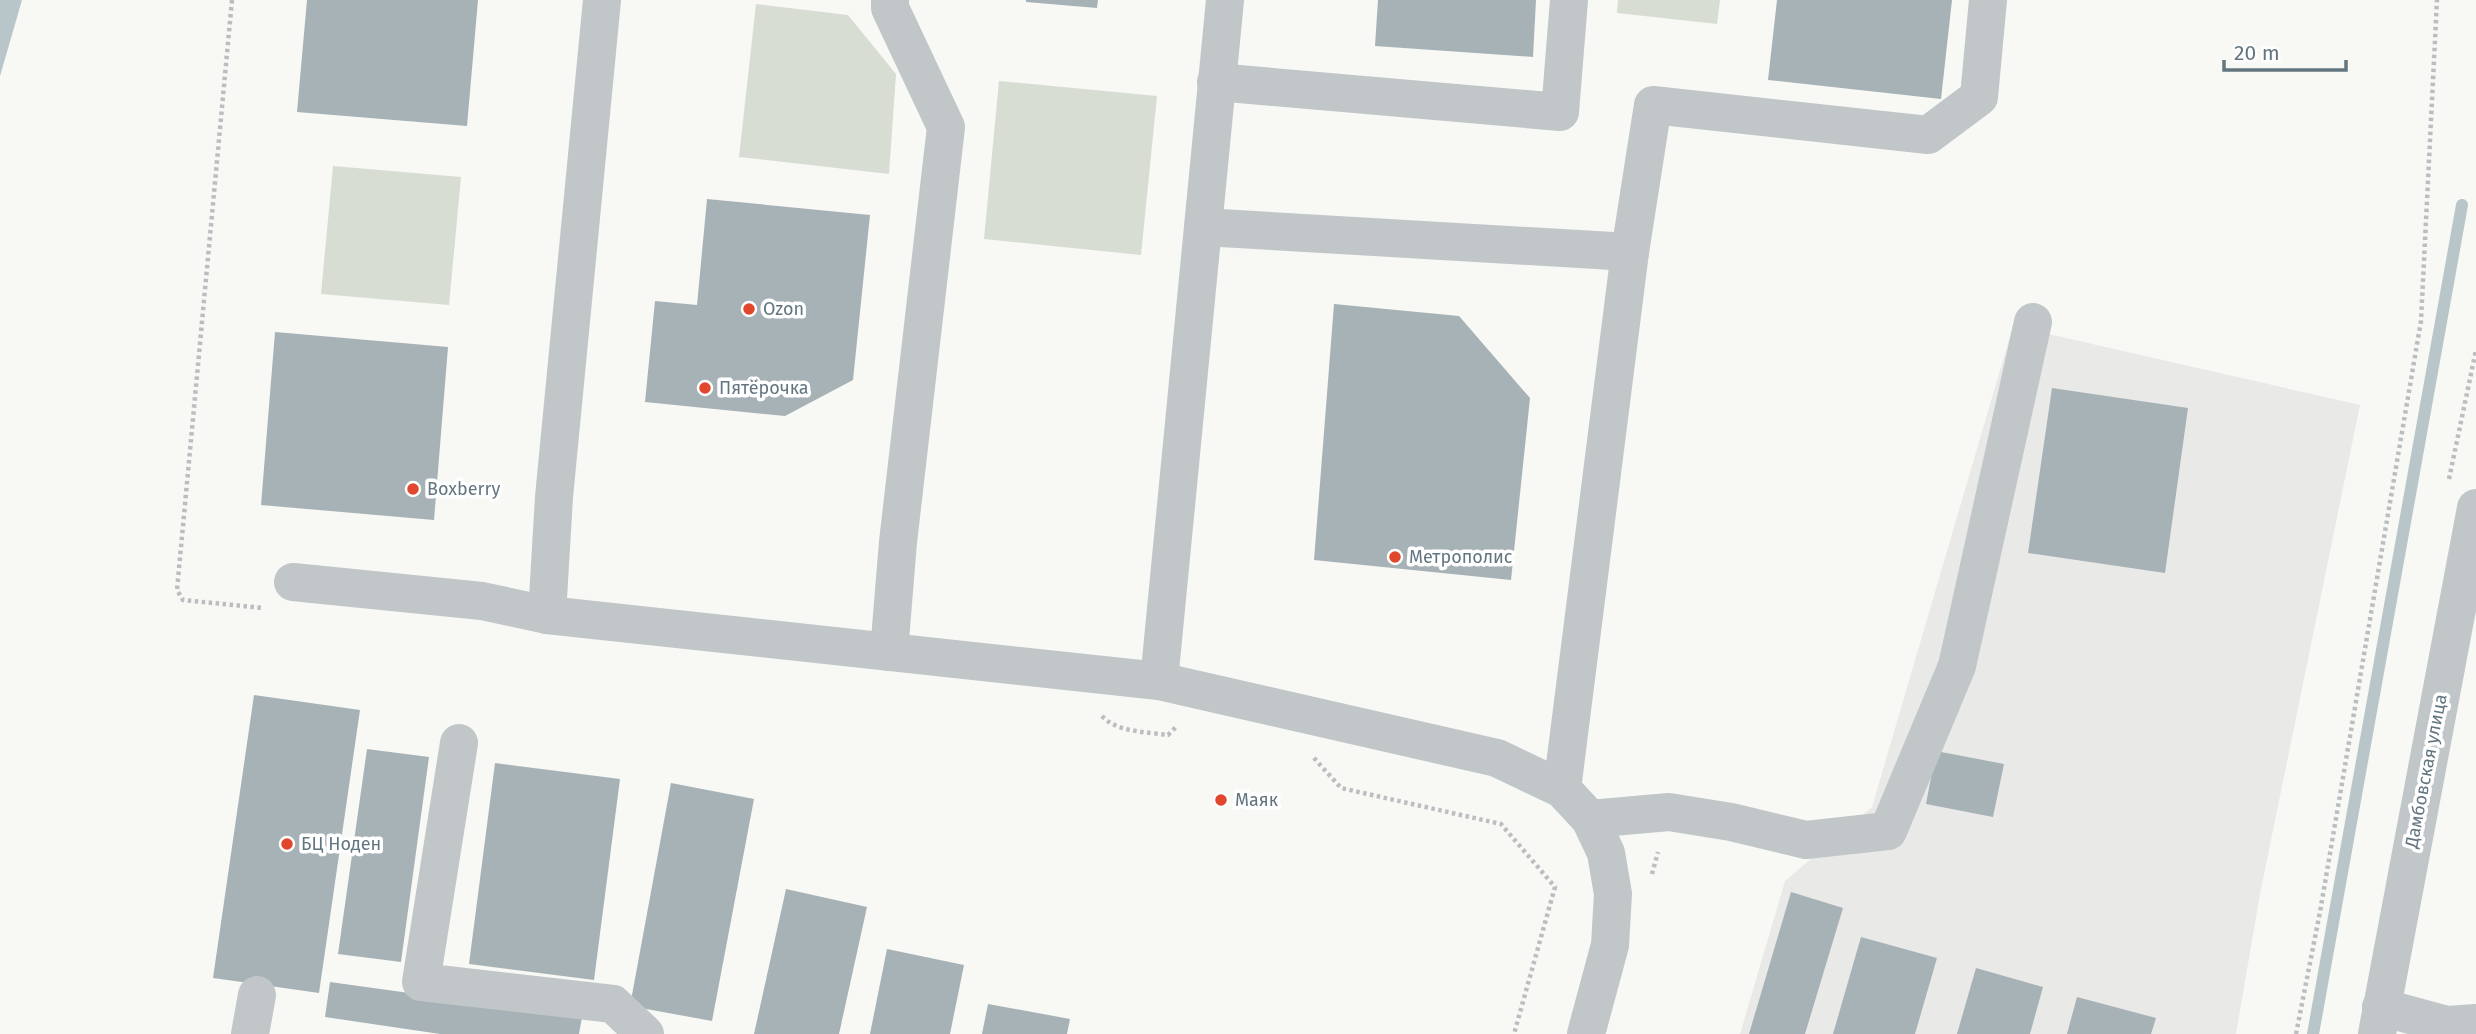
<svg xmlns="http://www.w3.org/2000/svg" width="2476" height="1034" viewBox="0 0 2476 1034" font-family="'Fira Sans',sans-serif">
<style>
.built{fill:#e9e9e8}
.green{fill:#d8ddd4}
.water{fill:#b8c6c9}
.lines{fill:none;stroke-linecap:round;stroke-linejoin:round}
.stream{stroke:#b8c6c9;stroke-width:12}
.building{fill:#a7b2b6}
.path{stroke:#bbbec0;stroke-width:4.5;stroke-dasharray:3.5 3.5;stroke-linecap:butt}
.minor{stroke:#c1c6c9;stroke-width:38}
.poi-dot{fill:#e1472c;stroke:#fff;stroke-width:2.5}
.labels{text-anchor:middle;stroke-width:7;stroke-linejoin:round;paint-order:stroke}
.poi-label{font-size:18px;fill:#637680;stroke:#fff;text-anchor:start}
.street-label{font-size:18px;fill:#637680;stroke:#fff}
</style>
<rect width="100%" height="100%" fill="#f8f8f5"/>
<polygon class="built" points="2013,326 2360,405 2260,894 2236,1034 1740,1034 1785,881 1872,807"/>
<g class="green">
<polygon points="1618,0 1720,0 1717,24 1617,13"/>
<polygon points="756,4 848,15 896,74 889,174 739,157"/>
<polygon points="999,81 1157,96 1141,255 984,239"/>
<polygon points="333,166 461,177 449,305 321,294"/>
</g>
<polygon class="water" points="0,0 22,0 0,76"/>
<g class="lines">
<polyline class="stream" points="2313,1034 2462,205"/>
</g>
<g class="building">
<polygon points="307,0 478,0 467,126 297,112"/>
<polygon points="1026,0 1098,0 1097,8 1026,2"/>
<polygon points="1378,0 1536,0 1533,57 1375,46"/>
<polygon points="1777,0 1952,0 1941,99 1768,80"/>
<polygon points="707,199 870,215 853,380 785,416 645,402 655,301 697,305"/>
<polygon points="1334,304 1459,316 1530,398 1511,580 1314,560"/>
<polygon points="275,332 448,347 434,520 261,505"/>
<polygon points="2052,388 2188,408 2165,573 2028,553"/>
<polygon points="254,695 360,710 319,993 213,978"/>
<polygon points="367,749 429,757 401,962 338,954"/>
<polygon points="1936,751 2004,764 1993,817 1926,804"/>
<polygon points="495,763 620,779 594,980 469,964"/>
<polygon points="671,783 754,799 712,1021 630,1006"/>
<polygon points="786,889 867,907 839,1034 754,1034"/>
<polygon points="1791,892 1843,908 1805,1034 1749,1034"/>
<polygon points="1861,937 1937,958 1915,1034 1833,1034"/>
<polygon points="887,949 964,965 950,1034 870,1034"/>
<polygon points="1976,968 2043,987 2030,1034 1957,1034"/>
<polygon points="330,982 582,1017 579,1034 440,1034 325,1017"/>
<polygon points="2077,997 2156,1018 2151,1034 2067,1034"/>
<polygon points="988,1004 1070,1019 1067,1034 982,1034"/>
</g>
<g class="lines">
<g class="path">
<polyline points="232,0 177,590 183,600 263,608"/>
<polyline points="2449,479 2476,350"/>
<path d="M1102,716C1116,732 1147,732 1168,735L1176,727"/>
<polyline points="1314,758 1341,788 1501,824 1555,887 1514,1034"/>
<polyline points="1652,874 1658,852"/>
<polyline points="2296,1034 2320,912 2421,321 2437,0"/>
</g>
<g class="minor">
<polyline points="602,0 554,497 547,615 1159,681 1497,758 1562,789 1590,819 1606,853 1613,894 1610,945 1586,1034"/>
<polyline points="1216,82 1560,112 1569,0"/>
<polyline points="1203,227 1630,252"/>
<polyline points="293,582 482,601 547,615"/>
<polyline points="889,652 898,542 946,127 890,8 890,0"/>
<polyline points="1159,681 1225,0"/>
<polyline points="459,743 421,982 613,1004 645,1034"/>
<polyline points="1562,789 1630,252 1653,105 1928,135 1979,97 1988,0"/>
<polyline points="1590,819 1669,812 1731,822 1806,840 1888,831 1957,666 2033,322"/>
<polyline points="2381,1007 2447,1025 2476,1023"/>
<polyline points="250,1034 257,995"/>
<polyline points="2377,1034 2476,508"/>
</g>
</g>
<g class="poi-dot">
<circle cx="749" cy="309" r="7"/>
<circle cx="705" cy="388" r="7"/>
<circle cx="413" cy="489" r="7"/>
<circle cx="1395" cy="557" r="7"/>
<circle cx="1221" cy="800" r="7"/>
<circle cx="287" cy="844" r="7"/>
</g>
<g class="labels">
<g class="poi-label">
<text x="763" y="315">Ozon</text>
<text x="719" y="394">Пятёрочка</text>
<text x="427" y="495">Boxberry</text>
<text x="1409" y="563">Метрополис</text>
<text x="1235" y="806">Маяк</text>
<text x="301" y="850">БЦ Ноден</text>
</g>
<g class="street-label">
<text transform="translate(2426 771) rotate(-79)" y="6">Дамбовская улица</text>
</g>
</g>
<path d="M2224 60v10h122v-10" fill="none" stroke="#637680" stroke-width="3.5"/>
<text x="2234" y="60" font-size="21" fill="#637680" stroke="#ffffff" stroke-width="5" paint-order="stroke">20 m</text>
</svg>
